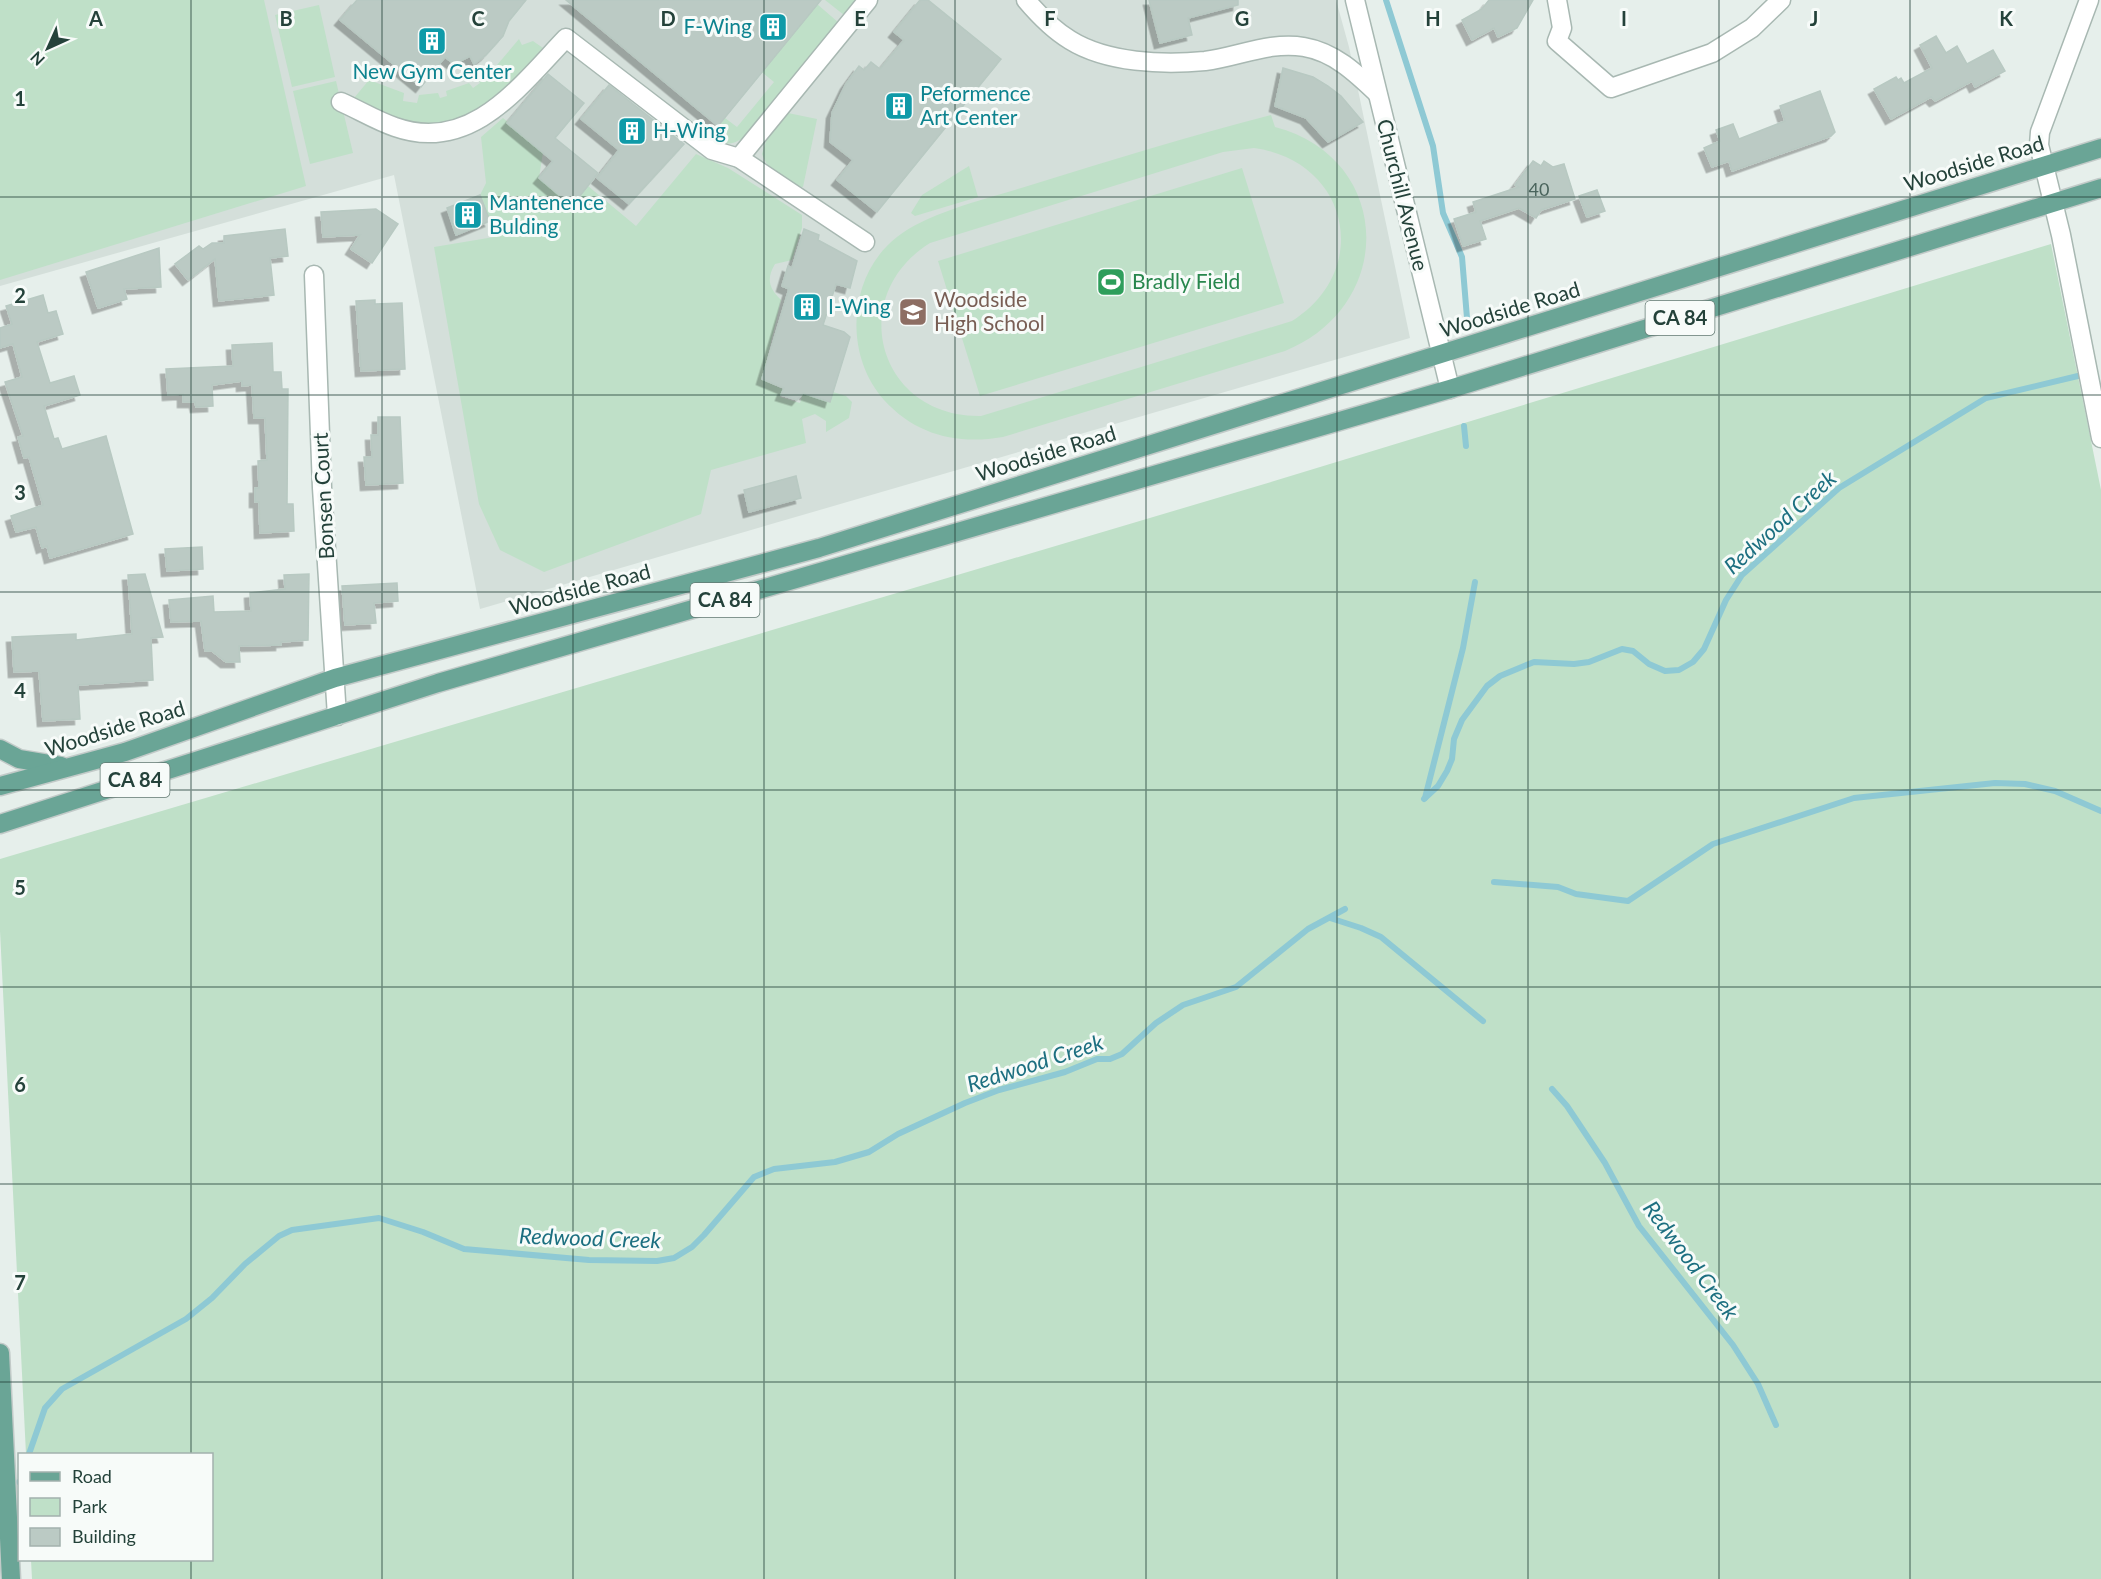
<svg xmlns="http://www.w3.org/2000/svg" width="2101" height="1579" viewBox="0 0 2101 1579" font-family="Lato,sans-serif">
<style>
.built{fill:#d4dfda}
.green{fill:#bfe0c8;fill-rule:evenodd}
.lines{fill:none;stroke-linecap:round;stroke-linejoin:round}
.stream{stroke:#8ec9d4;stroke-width:6}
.building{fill:#bbcac4;stroke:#b8c9c2;stroke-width:1.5;filter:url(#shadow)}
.minor-casing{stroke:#a8b8b2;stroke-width:21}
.major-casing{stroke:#c2cac8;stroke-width:21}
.minor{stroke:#fff;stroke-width:18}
.major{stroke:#6aa596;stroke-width:18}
.grid{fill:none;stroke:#24423a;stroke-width:1.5;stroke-opacity:0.55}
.labels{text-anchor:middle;stroke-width:6;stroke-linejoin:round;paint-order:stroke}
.number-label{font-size:18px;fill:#4a645c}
.shield{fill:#f7fbf9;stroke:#637a73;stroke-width:1.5}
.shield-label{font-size:20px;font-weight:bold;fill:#24423a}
.culture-label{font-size:21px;fill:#0d838f;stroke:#f7fbf9;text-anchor:start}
.street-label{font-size:21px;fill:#24423a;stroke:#f7fbf9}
.leisure-label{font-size:21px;fill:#27864d;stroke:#f7fbf9;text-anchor:start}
.education-label{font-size:21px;fill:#785e54;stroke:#f7fbf9;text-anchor:start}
.water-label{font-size:22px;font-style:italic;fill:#1c6f80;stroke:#f7fbf9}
.grid-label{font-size:20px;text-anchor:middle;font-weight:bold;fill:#24423a;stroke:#f7fbf9;stroke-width:6;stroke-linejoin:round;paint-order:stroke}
</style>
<defs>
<filter id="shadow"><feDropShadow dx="-5.5" dy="5.5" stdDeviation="0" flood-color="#0004"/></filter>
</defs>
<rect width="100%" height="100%" fill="#e6efeb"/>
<polygon class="built" points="0,0 1336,0 1349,47 1410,338 480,609 394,175 0,286"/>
<g class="green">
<polygon points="0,0 264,0 306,186 0,280"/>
<polygon points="825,0 856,0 844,15"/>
<path d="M817,4L839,23L746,136C732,146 725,145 709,140L725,118L737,127L774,82L758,69Z"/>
<polygon points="319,5 335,77 292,87 275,15"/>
<path d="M519,39L522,45L533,41L543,48C508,85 471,133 414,123C394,119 373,107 354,98L369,80L404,93L403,101L417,103L419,95L438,93L440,98L447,96L446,91L469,83L473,88L480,83L478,79L497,65Z"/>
<polygon points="336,81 353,153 310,164 293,91"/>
<path d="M788,113L817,119L803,187C784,186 768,170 762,154L767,138Z"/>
<path d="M1271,115L1275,127C1393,158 1397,305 1285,351L1003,437C957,445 916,435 884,400C843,354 848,275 897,237C928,212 993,197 1031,185C1111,160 1190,136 1271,115ZM1254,148C1349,161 1373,270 1292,321L981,416C879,418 844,297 930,243L1223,152Z"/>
<path d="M503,118L543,152L539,178L572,205L588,186L636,226L696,154L728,168L802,215V228L792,260L775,264C766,279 769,288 781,300L763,376L767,382L783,389L780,397L800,403L803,393L830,402L833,392L846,396L852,402L849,418L826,432V421L815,414L802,419L806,443L711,470L701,514L544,572L500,550L479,504L434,247L494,237L480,195L486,183L481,137Z"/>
<polygon points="969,166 978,197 915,216 911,213 922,195"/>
<polygon points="1242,168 1284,303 980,396 938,261"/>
<polygon points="2051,244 2101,490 2101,1579 32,1579 31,1560 212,1560 212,1454 26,1454 0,931 0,859 1261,485"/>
</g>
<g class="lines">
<g class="stream">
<polyline points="1386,0 1433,146 1443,213 1462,257 1467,318"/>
<polyline points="1464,426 1466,446"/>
<polyline points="1425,798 1463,648 1475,582"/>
<polyline points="1424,799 1438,786 1447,771 1452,759 1454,739 1462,720 1487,686 1500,676 1534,662 1574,664 1589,662 1622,649 1633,651 1649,664 1665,671 1679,670 1693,662 1704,649 1726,600 1742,575 1839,488 1986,398 2082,375"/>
<polyline points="1494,882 1558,887 1576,894 1628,901 1713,844 1854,798 1995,783 2025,784 2055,791 2101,811"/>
<polyline points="1330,918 1361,928 1381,937 1483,1021"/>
<polyline points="1552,1089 1567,1106 1605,1163 1639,1226 1733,1345 1758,1384 1776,1425"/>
<polyline points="29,1454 45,1408 62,1389 186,1319 212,1298 245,1264 279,1236 292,1230 379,1218 423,1232 464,1249 589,1260 657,1261 674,1258 692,1247 704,1235 754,1177 774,1169 835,1162 869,1152 898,1134 965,1103 999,1090 1065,1072 1097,1059 1110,1059 1122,1054 1156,1023 1183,1005 1236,987 1308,929 1345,909"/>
<polyline points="19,1482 20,1482"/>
</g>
</g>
<g class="building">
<polygon points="357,0 526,0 509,21 503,36 486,55 474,64 470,56 454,64 445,57 421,87 340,20"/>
<polygon points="566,0 821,0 718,126"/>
<polygon points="920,0 928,0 1001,59 877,212 837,180 853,160 830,142 832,113 846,84 859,66 864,70 871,62 880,69 904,40 894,32"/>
<polygon points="1149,0 1238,0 1238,5 1188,18 1192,35 1160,43"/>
<polygon points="1489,0 1533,0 1517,28 1498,37 1494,28 1472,40 1462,20 1482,9"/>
<polygon points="1936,36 1946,53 1957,46 1967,64 1993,50 2005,71 1975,87 1972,81 1935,101 1931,97 1891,119 1874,89 1896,77 1898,80 1901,78 1904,83 1932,68 1920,45"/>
<polygon points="1283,68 1313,77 1328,86 1341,96 1363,122 1328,142 1306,118 1275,106"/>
<polygon points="548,74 584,103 555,138 598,173 572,206 539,178 553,161 507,123"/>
<polygon points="609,85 684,144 629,204 597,178 619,150 581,119"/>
<polygon points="1820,91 1835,132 1831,136 1732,171 1729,161 1712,167 1704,148 1720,141 1716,130 1733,124 1739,139 1785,121 1780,106"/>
<polygon points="1533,161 1541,166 1544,161 1553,167 1564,164 1575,199 1541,210 1536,218 1519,208 1480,221 1486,239 1463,246 1454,219 1476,212 1473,202 1519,187 1515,185"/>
<polygon points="1597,190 1605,211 1587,217 1579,196"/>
<polygon points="480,195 490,221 456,235 447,208"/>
<polygon points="376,209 398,224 372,263 351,249 360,235 323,237 321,212"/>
<polygon points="285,229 288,256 270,258 274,295 219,301 215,259 188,280 175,264 199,246 203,249 212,243 224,243 224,236"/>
<polygon points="804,229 819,235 818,240 857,261 850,288 836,284 823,325 844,332 850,337 830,402 803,393 797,400 781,395 784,388 762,379 789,289 782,286 788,266 792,268"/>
<polygon points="159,248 161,287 124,289 127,299 98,308 86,272"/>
<polygon points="43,295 48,313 56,311 63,334 37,342 50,383 74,376 80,395 44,406 54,439 58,438 62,449 106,436 133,534 50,558 47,546 42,548 36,527 16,532 11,516 43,505 29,457 24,458 18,437 23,436 5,382 22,377 13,344 0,348 0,328 12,324 6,306"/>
<polygon points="375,300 375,304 402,303 405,369 361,371 356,301"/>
<polygon points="272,343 273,372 281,372 282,389 288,389 287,504 293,504 294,531 260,533 259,502 255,502 255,488 259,488 258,461 267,460 265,418 254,418 252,385 242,386 242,381 212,385 213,406 196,407 195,402 183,402 183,394 168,395 166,369 233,366 232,345"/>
<polygon points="378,417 400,417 403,483 366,485 364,457 372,457 371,435 378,435"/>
<polygon points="796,476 801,498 749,512 744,490"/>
<polygon points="202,547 203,569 167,571 165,549"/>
<polygon points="145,574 163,637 151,638 153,680 78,685 80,719 43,721 39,671 14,672 12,637 76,634 76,640 132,634 128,575"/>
<polygon points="309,574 308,640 281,642 281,645 239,646 240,662 226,662 212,651 205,651 201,621 171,622 169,600 213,596 214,612 251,611 250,593 285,589 284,575"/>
<polygon points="397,583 398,601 374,603 376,623 345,625 342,586"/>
</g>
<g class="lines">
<g class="minor-casing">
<g id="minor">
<path d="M1026,0C1037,13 1055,31 1070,40C1107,63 1163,65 1205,61C1238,57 1270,41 1304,47C1334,52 1356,73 1377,93"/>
<polyline points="1355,0 1450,389"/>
<polyline points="1557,0 1562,28 1557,41 1611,88 1712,53 1752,28 1781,0"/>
<polyline points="2089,0 2040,132 2039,145 2061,235 2101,438"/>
<path d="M341,102C359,110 377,121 395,127C471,154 520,86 566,38L712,150L739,158L865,242"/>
<polyline points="739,158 868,0"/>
<polyline points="314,275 322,488 337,716"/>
</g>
</g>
<g class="major-casing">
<g id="major">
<polyline points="0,749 19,759 61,766"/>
<polyline points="0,786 125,752 335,678 819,548 2101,148"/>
<polyline points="0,824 438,683 1450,389 2101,188"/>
<polyline points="0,1353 11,1579"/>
</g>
</g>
<use href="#minor" class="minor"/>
<use href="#major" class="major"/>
</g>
<path class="grid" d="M191,0V1454M382,0V1579M573,0V1579M764,0V1579M955,0V1579M1146,0V1579M1337,0V1579M1528,0V1579M1719,0V1579M1910,0V1579M0,197H2101M0,395H2101M0,592H2101M0,790H2101M0,987H2101M0,1184H2101M0,1382H2101M191,1560V1579"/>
<defs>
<g id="building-square" transform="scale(1.5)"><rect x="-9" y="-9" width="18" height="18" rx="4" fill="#0f9aa8" stroke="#f7fbf9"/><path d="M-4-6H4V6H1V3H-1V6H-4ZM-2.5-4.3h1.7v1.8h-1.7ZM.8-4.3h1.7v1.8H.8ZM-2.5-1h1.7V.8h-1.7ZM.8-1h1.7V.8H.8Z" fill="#fff"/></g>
<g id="stadium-square" transform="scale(1.5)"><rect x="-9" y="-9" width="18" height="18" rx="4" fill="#2e9e5b" stroke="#f7fbf9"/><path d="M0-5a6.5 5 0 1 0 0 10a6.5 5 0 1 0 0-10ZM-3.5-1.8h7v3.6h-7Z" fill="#fff"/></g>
<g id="school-square" transform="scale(1.5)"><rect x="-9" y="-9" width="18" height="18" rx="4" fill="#8d6e63" stroke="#f7fbf9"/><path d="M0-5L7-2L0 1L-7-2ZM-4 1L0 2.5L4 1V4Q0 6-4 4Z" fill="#fff"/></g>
</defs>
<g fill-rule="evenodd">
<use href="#building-square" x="773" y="27"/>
<use href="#building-square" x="432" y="41"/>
<use href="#building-square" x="899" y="106"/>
<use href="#building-square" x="632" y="131"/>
<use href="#building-square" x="468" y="215"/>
<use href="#stadium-square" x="1111" y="282"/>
<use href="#building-square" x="807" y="307"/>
<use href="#school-square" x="913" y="312"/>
</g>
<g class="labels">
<g class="number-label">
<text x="1539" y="196">40</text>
</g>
<g class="shield">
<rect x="1645.5" y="301" width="69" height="34" rx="4.5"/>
<rect x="690.5" y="583" width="69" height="34" rx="4.5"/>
<rect x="100.5" y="763" width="69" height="34" rx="4.5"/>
</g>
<g class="shield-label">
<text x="1680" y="325">CA 84</text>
<text x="725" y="607">CA 84</text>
<text x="135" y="787">CA 84</text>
</g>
<g class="culture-label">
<text x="752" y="34" text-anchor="end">F-Wing</text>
<text x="432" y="79" text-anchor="middle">New Gym Center</text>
<text x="920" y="101">Peformence<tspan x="920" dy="24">Art Center</tspan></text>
<text x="653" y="138">H-Wing</text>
<text x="489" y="210">Mantenence<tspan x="489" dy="24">Bulding</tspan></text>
<text x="828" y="314">I-Wing</text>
</g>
<g class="street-label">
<text transform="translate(1974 164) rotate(-17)" y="7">Woodside Road</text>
<text transform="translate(1402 195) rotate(76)" y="7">Churchill Avenue</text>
<text transform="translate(1510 310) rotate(-17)" y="7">Woodside Road</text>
<text transform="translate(1046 454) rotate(-17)" y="7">Woodside Road</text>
<text transform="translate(324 496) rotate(-93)" y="7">Bonsen Court</text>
<text transform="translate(580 590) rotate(-15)" y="7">Woodside Road</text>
<text transform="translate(115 729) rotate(-17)" y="7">Woodside Road</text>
</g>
<g class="leisure-label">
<text x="1132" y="289">Bradly Field</text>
</g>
<g class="education-label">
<text x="934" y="307">Woodside<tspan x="934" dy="24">High School</tspan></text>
</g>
<g class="water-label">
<text transform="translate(1780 522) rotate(-42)" y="8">Redwood Creek</text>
<text transform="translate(1035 1063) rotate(-18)" y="8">Redwood Creek</text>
<text transform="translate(590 1238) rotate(2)" y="8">Redwood Creek</text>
<text transform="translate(1691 1260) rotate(53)" y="8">Redwood Creek</text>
</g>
</g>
<g class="grid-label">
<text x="96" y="26">A</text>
<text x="286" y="26">B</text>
<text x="478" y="26">C</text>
<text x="668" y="26">D</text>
<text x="860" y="26">E</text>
<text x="1050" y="26">F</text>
<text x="1242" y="26">G</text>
<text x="1433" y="26">H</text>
<text x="1624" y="26">I</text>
<text x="1814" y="26">J</text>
<text x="2006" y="26">K</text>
<text x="20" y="106">1</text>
<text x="20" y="303">2</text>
<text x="20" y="500">3</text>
<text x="20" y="698">4</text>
<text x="20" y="895">5</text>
<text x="20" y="1092">6</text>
<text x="20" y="1290">7</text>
</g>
<rect x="18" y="1453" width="195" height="108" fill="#f7fbf9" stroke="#a3b1ad" stroke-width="1.5"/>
<rect x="30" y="1472" width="30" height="9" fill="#6aa596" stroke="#a3b1ad" stroke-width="1.5"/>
<text x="72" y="1483" font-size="18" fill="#24423a">Road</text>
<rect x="30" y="1498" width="30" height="18" fill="#bfe0c8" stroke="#a3b1ad" stroke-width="1.5"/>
<text x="72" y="1513" font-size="18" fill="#24423a">Park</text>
<rect x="30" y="1528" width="30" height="18" fill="#bbcac4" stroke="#a3b1ad" stroke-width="1.5"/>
<text x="72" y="1543" font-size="18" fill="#24423a">Building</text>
<g transform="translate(48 48) rotate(225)" stroke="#f7fbf9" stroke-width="4.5" paint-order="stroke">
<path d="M0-4.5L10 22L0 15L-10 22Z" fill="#24423a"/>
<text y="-9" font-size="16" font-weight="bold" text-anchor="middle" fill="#24423a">N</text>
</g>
</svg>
